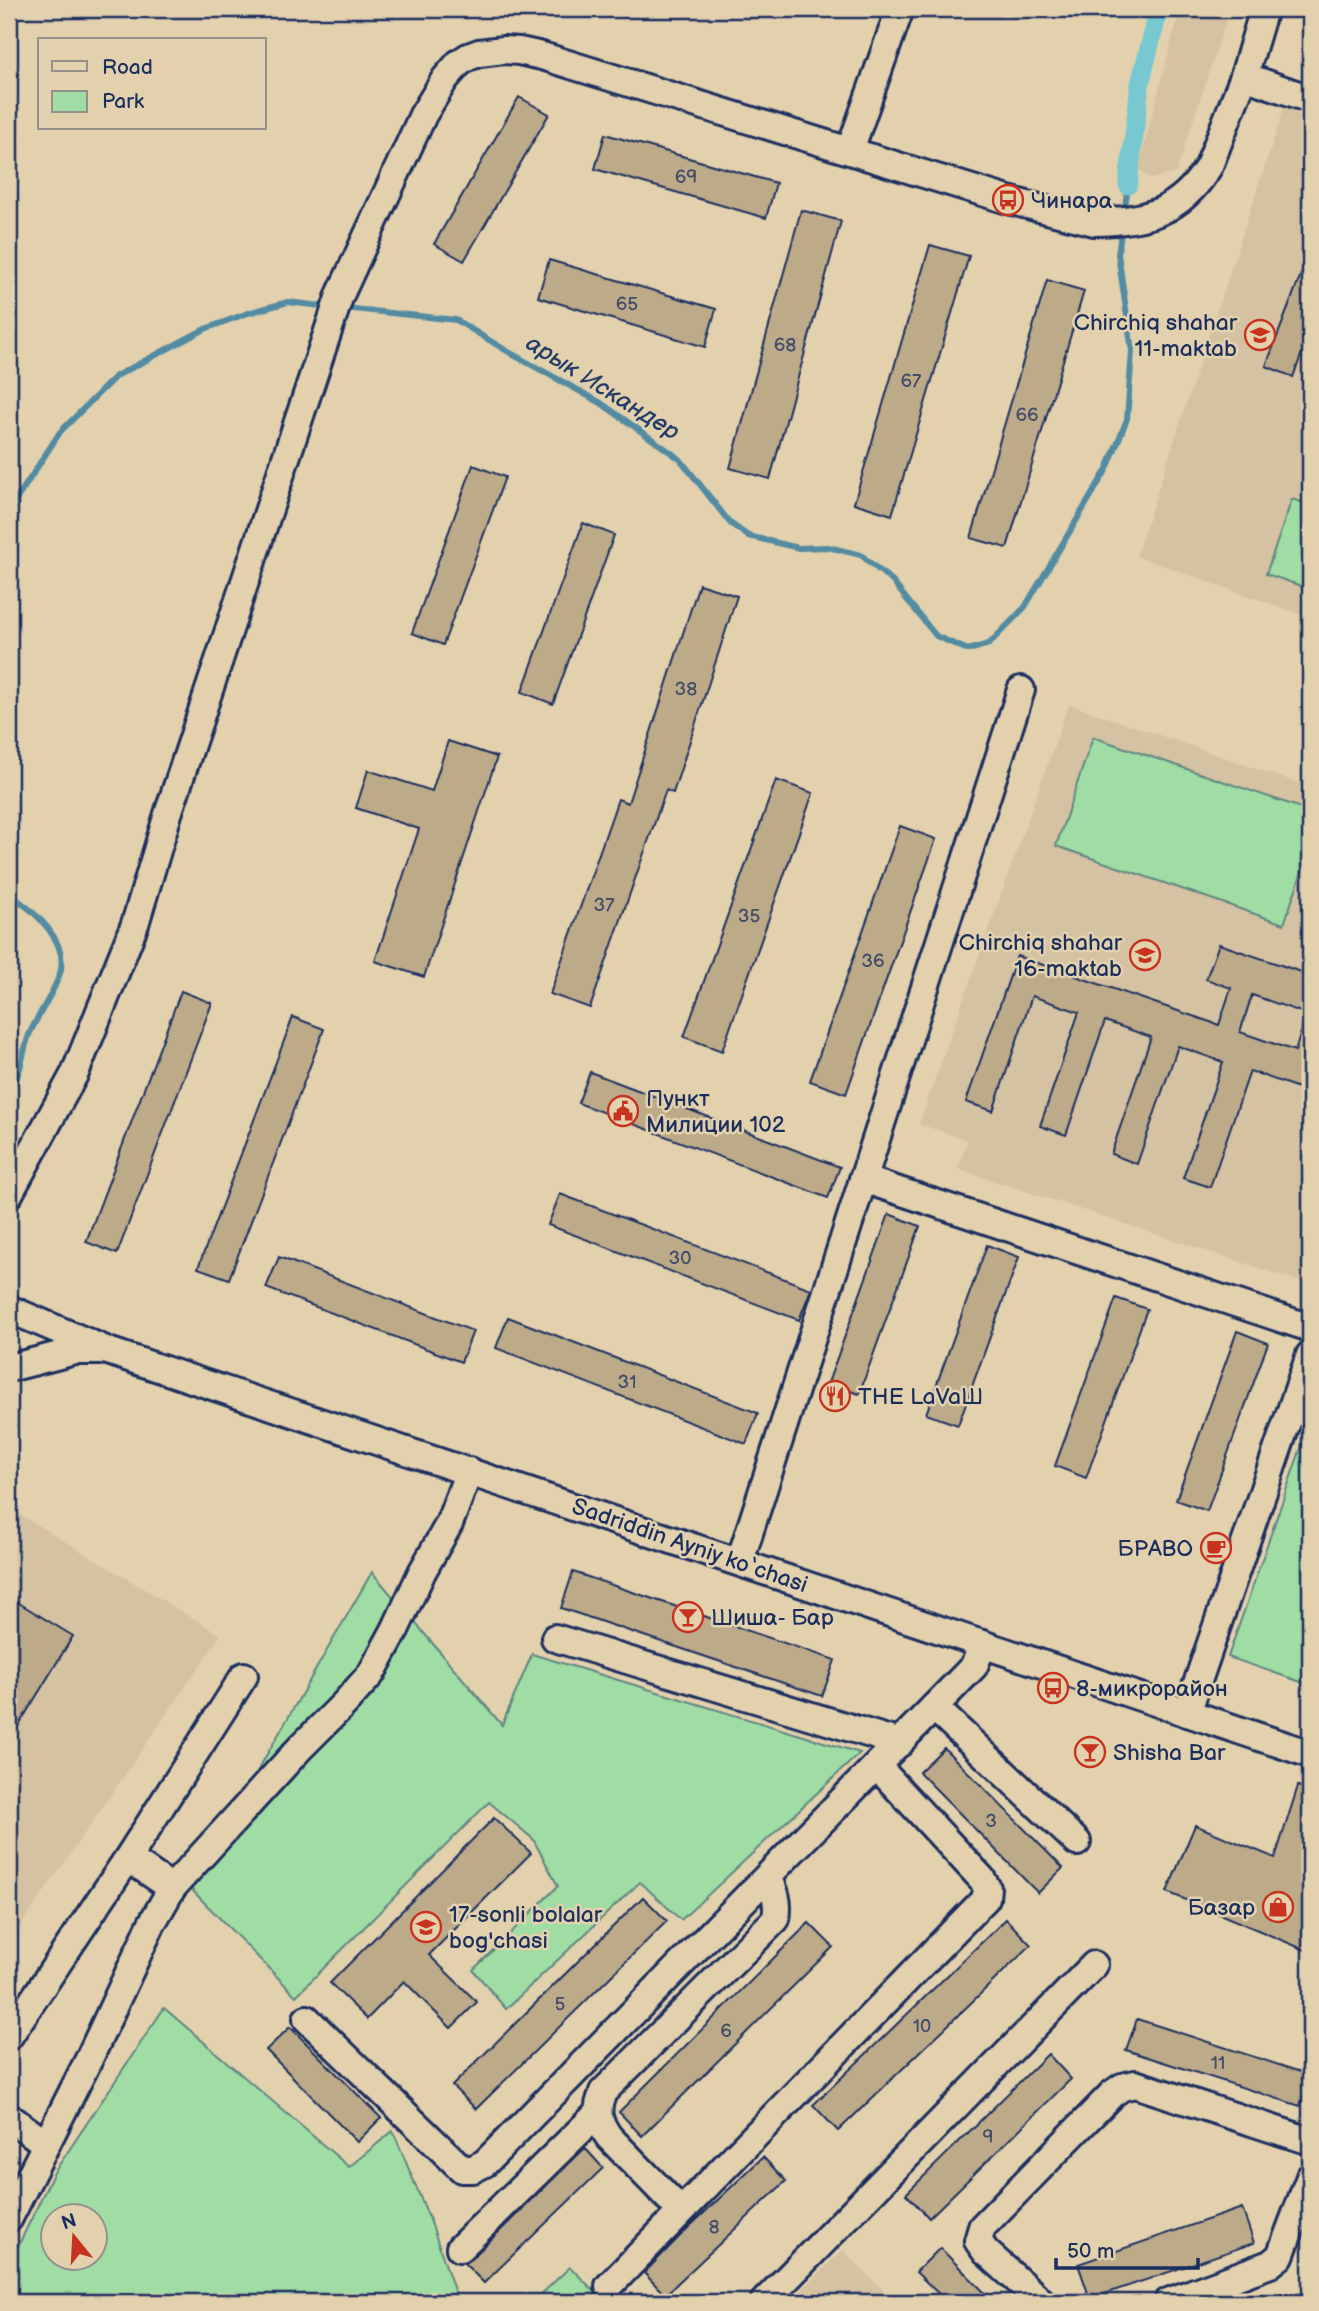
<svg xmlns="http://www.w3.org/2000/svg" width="1319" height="2311" viewBox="0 0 1319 2311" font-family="'Balsamiq Sans',sans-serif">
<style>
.built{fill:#d4c2a2}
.green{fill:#a0dda4;stroke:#5e8681;stroke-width:2;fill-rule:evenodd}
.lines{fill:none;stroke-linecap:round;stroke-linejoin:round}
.stream{stroke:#528ba2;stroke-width:6}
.canal{stroke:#77c8d0;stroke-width:19}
.building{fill:#bdaa89;stroke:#1b2f5e;stroke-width:2;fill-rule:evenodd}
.minor-casing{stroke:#1b2f5e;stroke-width:32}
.minor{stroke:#e3d1ae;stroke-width:26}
.labels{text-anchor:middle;stroke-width:5;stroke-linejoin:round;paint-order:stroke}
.number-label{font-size:19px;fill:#444e69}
.poi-label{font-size:23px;fill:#1b2f5e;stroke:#e3d1ae;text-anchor:start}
.street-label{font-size:23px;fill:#1b2f5e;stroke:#e3d1ae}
.water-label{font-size:24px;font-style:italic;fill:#243e69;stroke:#e3d1ae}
</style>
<rect width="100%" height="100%" fill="#e3d1ae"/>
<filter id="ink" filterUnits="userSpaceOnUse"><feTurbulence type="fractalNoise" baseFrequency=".0143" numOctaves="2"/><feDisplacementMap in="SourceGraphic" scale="14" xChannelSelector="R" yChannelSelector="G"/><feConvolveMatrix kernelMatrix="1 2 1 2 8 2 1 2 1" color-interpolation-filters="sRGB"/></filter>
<g filter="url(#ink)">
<g class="built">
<polygon points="1180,9 1230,9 1176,173 1150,179 1138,168"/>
<polygon points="1285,105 1310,114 1310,618 1136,556"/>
<polygon points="1069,704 1310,787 1310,1285 958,1169 967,1140 919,1124"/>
<polygon points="9,1508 221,1635 9,1943"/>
<polygon points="843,2250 895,2302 789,2302"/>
</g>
<g class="green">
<polygon points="1292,499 1310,505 1310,589 1266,574"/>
<polygon points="1093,737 1310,811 1310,848 1284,924 1056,846"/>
<polygon points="1310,1422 1310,1685 1228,1657"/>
<polygon points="372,1572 502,1725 532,1654 860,1753 681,1920 640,1882 506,2009 473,1970 558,1886 533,1839 489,1802 296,1996 190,1888"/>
<path d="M164,2008L349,2167L393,2131L432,2225L458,2302H9V2265L53,2174ZM94,2216V2258H52V2216Z"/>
<polygon points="570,2267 605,2302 533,2302"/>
</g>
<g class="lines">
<g class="stream">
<polyline points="1124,214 1128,185"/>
<polyline points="344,308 456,320 512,354 601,403 680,459 730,523 748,536 799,548 828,547 861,555 892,581 936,636 968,650 989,644 1025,607 1107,469 1127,419 1132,351 1118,254 1122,225"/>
<polyline points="9,519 16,500 60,432 116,376 205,329 248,313 288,302 329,307"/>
<path d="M9,894C34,910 72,943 59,976C52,996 38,1014 29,1035C22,1053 22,1075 9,1090"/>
</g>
<polyline class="canal" points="1128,185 1140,84 1159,9"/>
</g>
<g class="building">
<polygon points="519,97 549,114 464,261 434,244"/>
<polygon points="605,134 776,183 766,218 595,169"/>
<polygon points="801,210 841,221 770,479 730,468"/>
<polygon points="930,245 969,256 892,515 854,503"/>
<polygon points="1309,253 1310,332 1293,377 1266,366"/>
<polygon points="549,260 716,309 705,347 538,297"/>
<polygon points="1047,280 1084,291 1007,548 971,538"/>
<polygon points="473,465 505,477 443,645 412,633"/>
<polygon points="583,523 614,535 553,704 522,692"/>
<polygon points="699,584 737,596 673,793 666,790 590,1008 550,994 618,799 628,803"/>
<polygon points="448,741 497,757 424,977 375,961 419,829 356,808 368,770 432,791"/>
<polygon points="776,780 813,793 722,1051 684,1037"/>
<polygon points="900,826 936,839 846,1094 810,1081"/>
<path d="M1219,944L1310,975V1092L1250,1071L1210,1187L1183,1178L1223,1062L1178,1046L1137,1164L1111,1154L1151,1037L1105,1021L1066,1135L1040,1126L1079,1012L1032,996L993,1111L966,1102L1017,956L1219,1025L1231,988L1206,979ZM1252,995L1307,1014L1295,1051L1240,1032Z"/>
<polygon points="181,991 212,1003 117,1254 86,1242"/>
<polygon points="293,1017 324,1029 229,1279 198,1268"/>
<polygon points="590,1072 840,1167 828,1198 578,1103"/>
<polygon points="560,1194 811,1289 799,1320 548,1225"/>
<polygon points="889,1214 920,1226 859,1394 828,1383"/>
<polygon points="987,1245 1019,1257 958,1425 926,1414"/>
<polygon points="279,1257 473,1331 461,1362 266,1288"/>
<polygon points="1116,1298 1147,1309 1086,1478 1055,1466"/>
<polygon points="508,1317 758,1413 746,1444 496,1348"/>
<polygon points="1237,1331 1268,1343 1207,1511 1176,1500"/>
<polygon points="573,1572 835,1660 822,1696 561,1608"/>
<polygon points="9,1597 73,1636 9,1741"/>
<polygon points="944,1748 1063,1868 1038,1893 919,1772"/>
<polygon points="1298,1786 1310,1790 1310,1952 1167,1892 1195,1825 1275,1858"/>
<polygon points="494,1818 531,1853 429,1955 477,2002 451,2028 404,1981 367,2019 330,1983"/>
<polygon points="643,1897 667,1921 476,2109 452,2086"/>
<polygon points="1006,1919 1031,1945 838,2131 813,2105"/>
<polygon points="809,1923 833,1947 642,2136 619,2112"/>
<polygon points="1137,2019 1310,2075 1300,2106 1126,2050"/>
<polygon points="290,2027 381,2118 357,2142 266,2050"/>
<polygon points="1048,2054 1071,2079 929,2218 906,2194"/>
<polygon points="585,2148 603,2168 484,2283 464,2263 471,2259"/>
<polygon points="763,2157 786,2181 665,2295 644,2273 687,2229"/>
<polygon points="1242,2208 1254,2243 1090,2299 1078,2264"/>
<polygon points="940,2248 994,2302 947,2302 916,2272"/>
</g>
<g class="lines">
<g class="minor-casing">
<g id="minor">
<polyline points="1244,76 1310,99"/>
<polyline points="850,150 900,9"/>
<polyline points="863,1179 1310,1328"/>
<path d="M9,1194L75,1073L135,924L168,814L340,295L423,115L445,79L459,63L468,57L479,53L504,50L519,51L542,56L1008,200L1094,222C1146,221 1180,213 1209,166L1244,76L1264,9"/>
<polyline points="9,1309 108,1351 1310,1754"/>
<polyline points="9,1368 75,1351 99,1351"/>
<polyline points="740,1561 1021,690"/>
<polyline points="555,1638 900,1743"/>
<polyline points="934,1707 1077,1842"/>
<polyline points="1187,1713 1310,1355"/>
<polyline points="128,1858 172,1888"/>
<polyline points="307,2019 462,2169 473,2169 485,2163 934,1707 974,1666 983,1644"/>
<polyline points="9,2036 128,1858 244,1676"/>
<path d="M603,2092L776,1919C779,1902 775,1892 768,1876"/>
<path d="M601,2098C595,2114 600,2124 609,2137L681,2211"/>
<polyline points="9,2117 46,2144"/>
<polyline points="9,2218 89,2059 152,1923 172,1888 300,1748 344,1704 371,1674 395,1630 422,1572 449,1524 469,1471"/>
<polyline points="460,2248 597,2114"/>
<polyline points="609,2286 986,1898 987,1888 982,1879 877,1766"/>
<polyline points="764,2302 1094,1965"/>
<polyline points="1042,2302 986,2252 978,2241 982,2227 1112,2094 1122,2087 1135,2084 1310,2141"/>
<polyline points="1168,2302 1270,2264 1280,2256 1310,2177"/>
</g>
</g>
<use href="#minor" class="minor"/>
</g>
</g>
<defs>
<g id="bus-ring" transform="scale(1.575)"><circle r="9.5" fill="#e3d1ae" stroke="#c8321e" stroke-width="1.5"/><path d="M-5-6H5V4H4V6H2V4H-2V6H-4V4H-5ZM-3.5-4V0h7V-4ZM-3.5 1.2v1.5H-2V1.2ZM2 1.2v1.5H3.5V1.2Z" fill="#c8321e"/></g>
<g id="school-ring" transform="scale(1.575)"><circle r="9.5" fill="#e3d1ae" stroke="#c8321e" stroke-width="1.5"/><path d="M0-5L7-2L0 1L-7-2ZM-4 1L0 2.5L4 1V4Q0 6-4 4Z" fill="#c8321e"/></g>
<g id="civic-ring" transform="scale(1.575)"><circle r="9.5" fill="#e3d1ae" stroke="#c8321e" stroke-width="1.5"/><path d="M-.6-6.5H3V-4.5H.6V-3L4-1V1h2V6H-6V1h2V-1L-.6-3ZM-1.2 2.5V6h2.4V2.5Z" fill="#c8321e"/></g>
<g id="restaurant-ring" transform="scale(1.575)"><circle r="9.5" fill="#e3d1ae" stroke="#c8321e" stroke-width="1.5"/><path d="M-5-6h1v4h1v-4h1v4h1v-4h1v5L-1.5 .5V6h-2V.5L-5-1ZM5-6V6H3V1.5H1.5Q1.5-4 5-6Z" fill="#c8321e"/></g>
<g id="cafe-ring" transform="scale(1.575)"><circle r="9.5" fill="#e3d1ae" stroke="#c8321e" stroke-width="1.5"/><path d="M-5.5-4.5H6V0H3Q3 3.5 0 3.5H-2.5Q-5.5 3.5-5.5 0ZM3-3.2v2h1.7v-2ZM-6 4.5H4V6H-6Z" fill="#c8321e"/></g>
<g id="bar-ring" transform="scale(1.575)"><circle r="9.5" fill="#e3d1ae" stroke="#c8321e" stroke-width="1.5"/><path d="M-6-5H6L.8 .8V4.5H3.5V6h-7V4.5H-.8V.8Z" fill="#c8321e"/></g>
<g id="shop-ring" transform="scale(1.575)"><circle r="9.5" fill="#e3d1ae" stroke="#c8321e" stroke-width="1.5"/><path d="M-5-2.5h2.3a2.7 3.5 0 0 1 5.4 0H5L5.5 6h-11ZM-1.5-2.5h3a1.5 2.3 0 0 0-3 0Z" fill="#c8321e"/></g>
</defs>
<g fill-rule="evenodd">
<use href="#bus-ring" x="1008" y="200"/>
<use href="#school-ring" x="1260" y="335"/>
<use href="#school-ring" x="1145" y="955"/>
<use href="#civic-ring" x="623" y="1111"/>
<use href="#restaurant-ring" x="835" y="1396"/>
<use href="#cafe-ring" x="1216" y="1548"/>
<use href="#bar-ring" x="688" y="1617"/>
<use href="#bus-ring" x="1053" y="1688"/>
<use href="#bar-ring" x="1090" y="1752"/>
<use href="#shop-ring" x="1278" y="1907"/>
<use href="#school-ring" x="426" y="1927"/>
</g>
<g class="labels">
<g class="number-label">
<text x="686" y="183">69</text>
<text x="627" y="310">65</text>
<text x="785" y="351">68</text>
<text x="911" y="387">67</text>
<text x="1027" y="421">66</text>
<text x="686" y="695">38</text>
<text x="604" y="911">37</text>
<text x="749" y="922">35</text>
<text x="873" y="967">36</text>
<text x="680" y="1264">30</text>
<text x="627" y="1388">31</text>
<text x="991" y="1827">3</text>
<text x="560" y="2010">5</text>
<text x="922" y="2032">10</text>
<text x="726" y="2037">6</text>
<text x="1218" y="2069">11</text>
<text x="988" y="2143">9</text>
<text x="714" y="2233">8</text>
</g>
<g class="poi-label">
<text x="1031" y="208">Чинара</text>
<text x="1237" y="330" text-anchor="end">Chirchiq shahar<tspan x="1237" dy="26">11-maktab</tspan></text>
<text x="1122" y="950" text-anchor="end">Chirchiq shahar<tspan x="1122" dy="26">16-maktab</tspan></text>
<text x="646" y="1106">Пункт<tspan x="646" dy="26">Милиции 102</tspan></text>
<text x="858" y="1404">THE LaVaШ</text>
<text x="1193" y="1556" text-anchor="end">БРАВО</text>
<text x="711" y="1625">Шиша- Бар</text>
<text x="1076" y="1696">8-микрорайон</text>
<text x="1113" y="1760">Shisha Bar</text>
<text x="1255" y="1915" text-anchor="end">Базар</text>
<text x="449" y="1922">17-sonli bolalar<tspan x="449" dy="26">bog'chasi</tspan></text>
</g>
<g class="street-label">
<text transform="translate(690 1545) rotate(19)" y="8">Sadriddin Ayniy ko‘chasi</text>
</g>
<g class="water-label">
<text transform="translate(603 387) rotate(32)" y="8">арык Искандер</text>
</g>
</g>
<rect width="1319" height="2311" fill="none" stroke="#e3d1ae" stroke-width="35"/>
<rect x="18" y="18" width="1284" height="2276" fill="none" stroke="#1b2f5e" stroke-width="2.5" filter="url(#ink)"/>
<rect x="38" y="38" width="228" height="91" fill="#e3d1ae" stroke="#93908e" stroke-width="2"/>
<rect x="52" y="61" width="35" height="10" fill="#e3d1ae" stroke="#93908e" stroke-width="2"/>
<text x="102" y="74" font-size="21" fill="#1b2f5e">Road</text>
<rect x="52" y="91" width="35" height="21" fill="#a0dda4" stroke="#93908e" stroke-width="2"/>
<text x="102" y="108" font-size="21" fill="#1b2f5e">Park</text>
<g transform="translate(74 2237) rotate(342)"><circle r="33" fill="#e3d1ae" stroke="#93908e" stroke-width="2"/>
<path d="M0-5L12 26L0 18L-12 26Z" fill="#c8321e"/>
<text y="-10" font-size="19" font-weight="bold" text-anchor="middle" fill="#1b2f5e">N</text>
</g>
<path d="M1056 2258v10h142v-10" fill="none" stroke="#1b2f5e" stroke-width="3.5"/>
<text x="1067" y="2258" font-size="21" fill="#1b2f5e" stroke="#e3d1ae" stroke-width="5" paint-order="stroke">50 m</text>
</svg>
